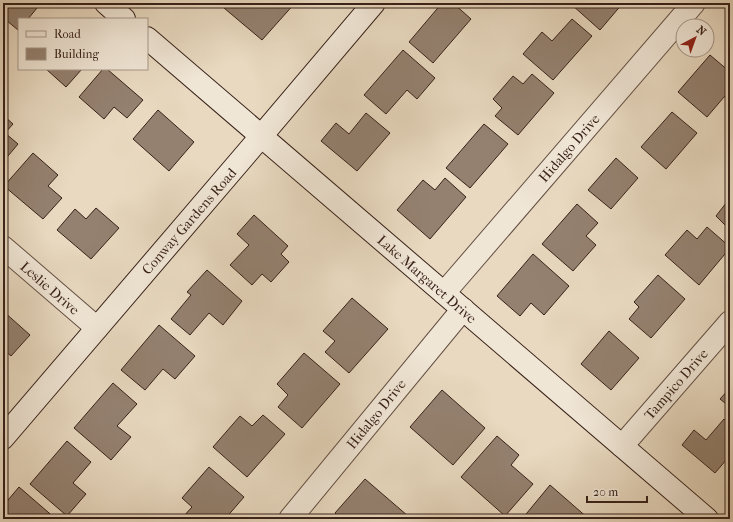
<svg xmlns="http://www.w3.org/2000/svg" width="733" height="522" viewBox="0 0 733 522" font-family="'IM FELL French Canon',serif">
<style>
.building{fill:#948170;stroke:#382119}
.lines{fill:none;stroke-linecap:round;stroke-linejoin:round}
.street-casing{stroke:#644f43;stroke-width:24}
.secondary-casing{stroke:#382119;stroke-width:24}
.street{stroke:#f0e6d6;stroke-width:22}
.secondary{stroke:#f0e6d6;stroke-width:22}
.labels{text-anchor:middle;stroke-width:3.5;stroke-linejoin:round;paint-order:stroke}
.street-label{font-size:14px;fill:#382119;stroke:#f0e6d6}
</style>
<rect width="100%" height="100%" fill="#e8d9c0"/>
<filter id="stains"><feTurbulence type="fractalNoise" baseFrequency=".005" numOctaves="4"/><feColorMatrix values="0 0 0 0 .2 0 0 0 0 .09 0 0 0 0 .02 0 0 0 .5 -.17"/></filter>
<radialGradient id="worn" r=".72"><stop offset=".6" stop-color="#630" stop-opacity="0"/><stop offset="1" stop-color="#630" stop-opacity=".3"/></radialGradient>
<g class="building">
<polygon points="3,3 31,3 37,8 28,19 19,19 18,30 6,20 3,24"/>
<polygon points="226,3 295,3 262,40 224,8 227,5"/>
<polygon points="442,3 453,3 471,19 433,63 409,42"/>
<polygon points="574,3 623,3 600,30 572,5"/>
<polygon points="572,19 592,36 553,80 523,54 542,32 552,41"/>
<polygon points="403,50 435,78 417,99 407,90 386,114 364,95"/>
<polygon points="710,55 730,72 730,90 707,117 678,92"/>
<polygon points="46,69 82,69 66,87"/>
<polygon points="103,69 107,69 143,100 127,118 114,107 104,119 79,97"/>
<polygon points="532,74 554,93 518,135 495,116 502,108 493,99 513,76 523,84"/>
<polygon points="158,110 194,142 169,171 133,139"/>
<polygon points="672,112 697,133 666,169 641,147"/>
<polygon points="366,113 390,133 357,171 321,141 336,123 349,134"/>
<polygon points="3,115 13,124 5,133 18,144 3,162"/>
<polygon points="484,124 508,144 470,188 446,168"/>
<polygon points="33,153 58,175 48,186 62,198 43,219 4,186"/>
<polygon points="616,158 638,178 611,209 588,190"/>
<polygon points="445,178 466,197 430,239 397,210 423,180 435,190"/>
<polygon points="730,198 730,230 716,216"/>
<polygon points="577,204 598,223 586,236 596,245 573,271 542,244"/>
<polygon points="96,208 119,228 91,259 57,230 75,209 86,219"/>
<polygon points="254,215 288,246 281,254 289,262 271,282 262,274 252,285 230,265 249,245 237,234"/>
<polygon points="707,227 730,247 730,248 699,285 665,255 687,230 697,239"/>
<polygon points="533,254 569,286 544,315 531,303 520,316 497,296"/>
<polygon points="207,270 242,301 223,325 209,313 190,335 171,319 191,295 187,292"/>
<polygon points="658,275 685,299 651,338 629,319 639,307 634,302"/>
<polygon points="352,298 388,329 349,373 325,352 335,341 323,331"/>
<polygon points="3,311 30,335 11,356 3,349"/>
<polygon points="159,325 195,356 175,379 163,369 145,390 121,370"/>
<polygon points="609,331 639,358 611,390 581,364"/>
<polygon points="304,353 340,384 302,428 278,407 288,395 277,384"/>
<polygon points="113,383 137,404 117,426 131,437 111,460 74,428"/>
<polygon points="730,388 730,407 720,399"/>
<polygon points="442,390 485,428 453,465 410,427"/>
<polygon points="263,415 285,434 247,477 213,447 240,416 252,426"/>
<polygon points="724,419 730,425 730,461 727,459 715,473 682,445 694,430 706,440"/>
<polygon points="497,436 519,455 511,465 533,484 505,516 461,477"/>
<polygon points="67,441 91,462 73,483 86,494 67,516 30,484"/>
<polygon points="209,467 244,497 225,519 183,519 182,518 192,507 182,498"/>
<polygon points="365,479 408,516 406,519 342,519 335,513"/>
<polygon points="550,485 589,519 522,519"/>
<polygon points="19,487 56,519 6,519 3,516 3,506"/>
</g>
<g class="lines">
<g class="street-casing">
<g id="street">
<polyline points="3,247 97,328"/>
<polyline points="444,293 694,3"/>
<polyline points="622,446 730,322"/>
<polyline points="290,519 463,309"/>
</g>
</g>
<g class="secondary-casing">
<g id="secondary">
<polyline points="106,3 124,19"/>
<polyline points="147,38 707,519"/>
<polyline points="3,438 246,154 374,3"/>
</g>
</g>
<use href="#street" class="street"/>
<use href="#secondary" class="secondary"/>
</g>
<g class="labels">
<g class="street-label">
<text transform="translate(569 148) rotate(-49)" y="5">Hidalgo Drive</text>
<text transform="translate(189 221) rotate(-49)" y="5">Conway Gardens Road</text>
<text transform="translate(427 279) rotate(41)" y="5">Lake Margaret Drive</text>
<text transform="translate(50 288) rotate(41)" y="5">Leslie Drive</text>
<text transform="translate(676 384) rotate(-49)" y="5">Tampico Drive</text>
<text transform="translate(376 414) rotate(-51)" y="5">Hidalgo Drive</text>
</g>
</g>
<rect width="733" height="522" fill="none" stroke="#e8d9c0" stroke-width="16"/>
<rect x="4" y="4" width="725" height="514" fill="none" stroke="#382119" stroke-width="2"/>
<rect x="8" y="8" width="717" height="506" fill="none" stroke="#382119"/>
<rect x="18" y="18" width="130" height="52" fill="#f0e6d6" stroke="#a6978a"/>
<rect x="26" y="31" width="20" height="6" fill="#f0e6d6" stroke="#a6978a"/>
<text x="54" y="38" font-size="12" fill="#382119">Road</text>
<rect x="26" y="48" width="20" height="12" fill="#948170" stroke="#a6978a"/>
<text x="54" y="58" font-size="12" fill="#382119">Building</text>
<g transform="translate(695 38) rotate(41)"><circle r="19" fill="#f0e6d6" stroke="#a6978a"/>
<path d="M0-3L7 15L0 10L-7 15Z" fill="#8f2418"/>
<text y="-6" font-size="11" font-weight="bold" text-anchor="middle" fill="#382119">N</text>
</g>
<path d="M587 496v6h60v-6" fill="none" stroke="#382119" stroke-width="2"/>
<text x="593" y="496" font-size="12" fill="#382119" stroke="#f0e6d6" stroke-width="3" paint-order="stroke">20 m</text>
<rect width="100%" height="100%" filter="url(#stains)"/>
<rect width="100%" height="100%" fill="url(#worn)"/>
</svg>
